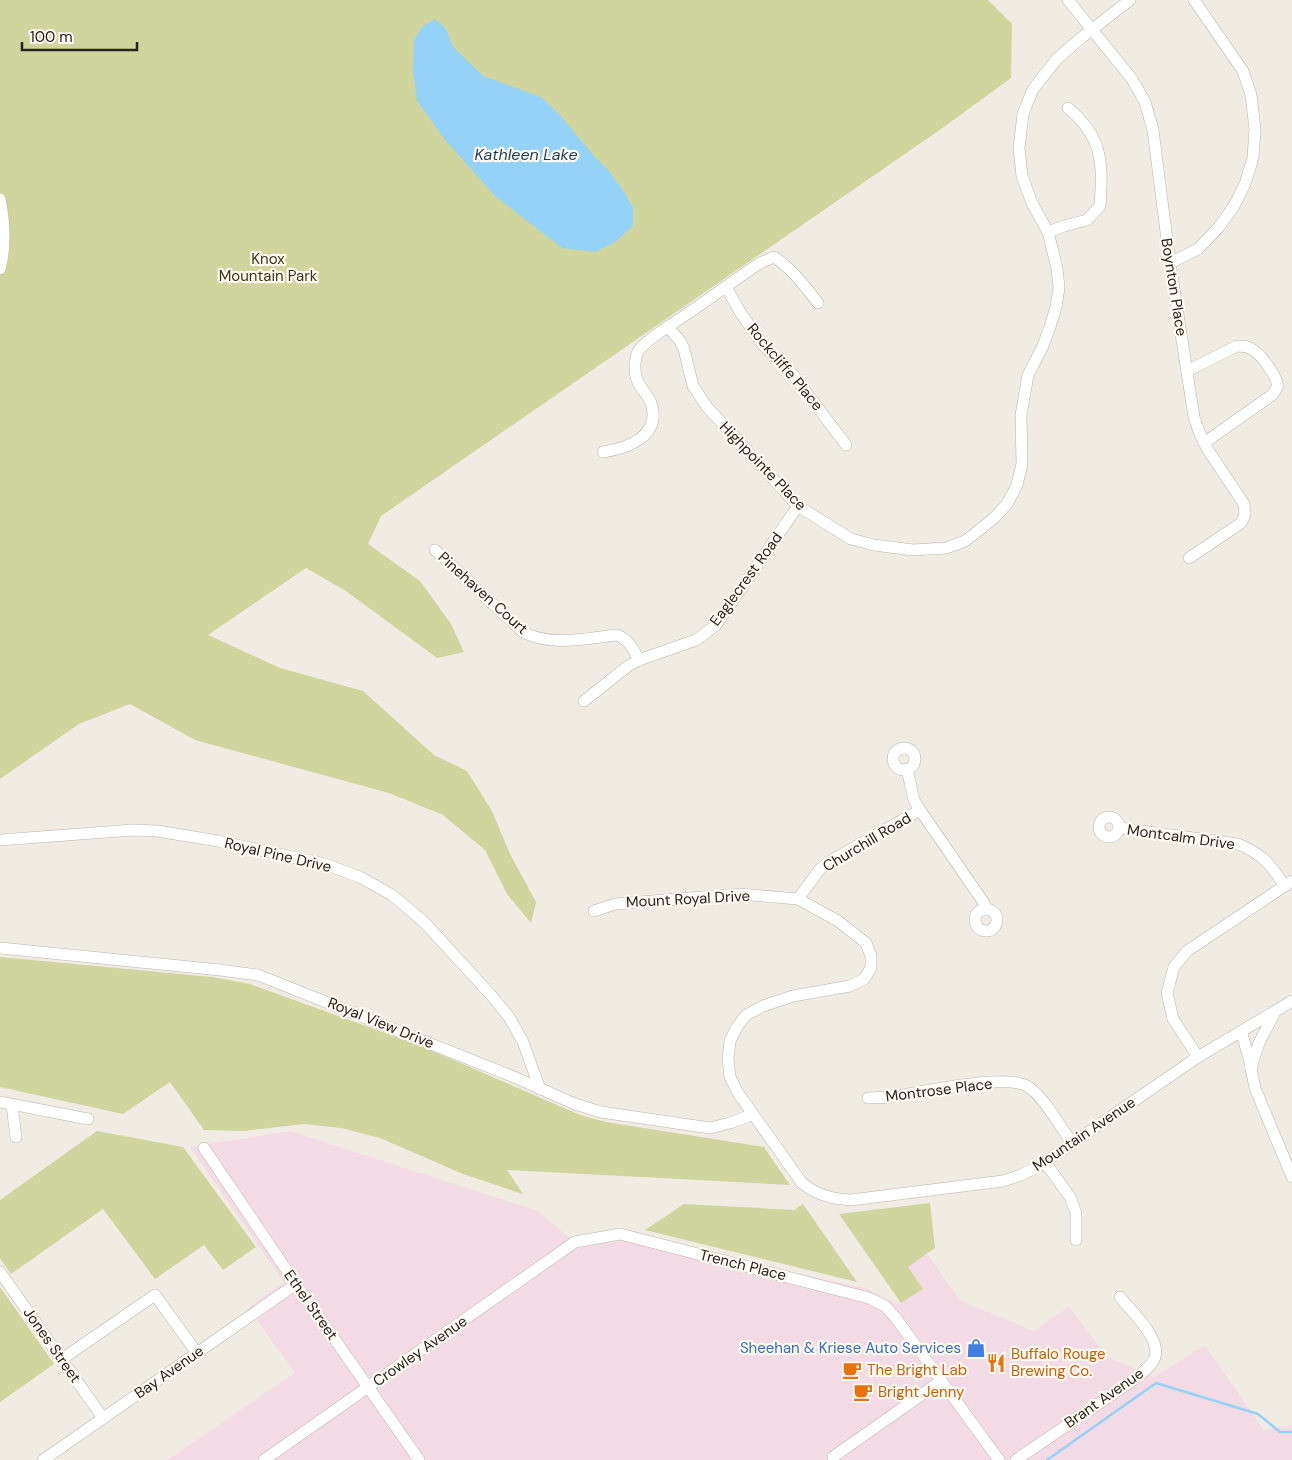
<svg xmlns="http://www.w3.org/2000/svg" width="1292" height="1460" viewBox="0 0 1292 1460" font-family="'DM Sans',sans-serif">
<style>
.industrial{fill:#f3dbe6}
.green{fill:#cfd59c}
.water{fill:#94d2f7}
.lines{fill:none;stroke-linecap:round;stroke-linejoin:round}
.stream{stroke:#94d2f7;stroke-width:2.5}
.minor-casing{stroke:#bab5ae;stroke-width:12}
.minor{stroke:#fff;stroke-width:11}
.labels{text-anchor:middle;stroke-width:4.5;stroke-linejoin:round;paint-order:stroke}
.park-label{font-size:15px;fill:#373917;stroke:#fef9f1}
.street-label{font-size:15px;fill:#262421;stroke:#fef9f1}
.shop-label{font-size:15px;fill:#366cbe;stroke:#fef9f1;text-anchor:end}
.food-label{font-size:15px;fill:#c56008;stroke:#fef9f1;text-anchor:start}
.water-label{font-size:16px;font-style:italic;fill:#1b3f52;stroke:#fef9f1}
</style>
<rect width="100%" height="100%" fill="#f0ece4"/>
<polygon class="industrial" points="290,1131 538,1211 575,1242 620,1234 868,1289 899,1305 923,1289 908,1267 927,1254 961,1301 1034,1331 1069,1306 1106,1356 1154,1377 1205,1345 1264,1430 1292,1425 1292,1460 167,1460 295,1373 248,1308 284,1282 190,1147"/>
<g class="green">
<polygon points="0,0 988,0 1012,24 1011,78 941,129 381,516 368,544 420,581 451,624 464,652 437,658 346,591 306,568 208,635 280,668 363,691 434,755 467,771 492,811 510,854 536,902 531,923 507,894 485,850 443,815 389,793 195,740 130,704 79,724 0,779"/>
<polygon points="0,957 212,977 250,984 421,1046 580,1115 606,1122 764,1147 790,1185 507,1170 523,1194 463,1174 380,1138 341,1128 304,1124 244,1131 204,1130 170,1082 123,1114 0,1087"/>
<polygon points="97,1131 183,1147 256,1247 223,1270 204,1245 155,1279 103,1209 11,1274 0,1258 0,1200"/>
<polygon points="930,1203 935,1248 908,1267 923,1289 901,1303 839,1214"/>
<polygon points="684,1204 794,1210 803,1204 857,1282 645,1230"/>
<polygon points="0,1287 54,1364 0,1402"/>
</g>
<polygon class="water" points="435,19 446,29 453,47 483,76 541,97 559,114 594,156 608,170 624,192 633,208 633,226 615,242 595,252 562,248 496,197 446,141 417,101 413,71 414,40 422,27"/>
<g class="lines">
<polyline class="stream" points="1047,1460 1156,1383 1258,1414 1280,1432 1292,1432"/>
<g class="minor-casing">
<g id="minor">
<polyline points="1068,0 1132,79 1145,102 1153,130 1170,263 1194,417 1200,434 1208,450 1244,504 1245,515 1241,523 1189,558"/>
<path d="M0,199C5,223 6,246 0,269"/>
<path d="M1048,232L1064,226L1087,220L1100,206C1103,163 1103,137 1068,108"/>
<polyline points="1170,263 1198,249 1219,227 1234,206 1245,184 1253,158 1255,129 1251,95 1243,71 1194,0"/>
<polyline points="726,287 740,312 764,346 794,376 846,445"/>
<polyline points="668,327 680,341 684,349 693,386 707,407 798,506 851,539 874,545 913,550 946,548 965,541 978,531 994,518 1007,504 1017,485 1022,464 1021,415 1028,375 1042,348 1050,327 1056,307 1059,288 1057,268 1048,232 1032,203 1022,176 1019,148 1023,114 1033,89 1057,59 1081,38 1130,0"/>
<path d="M1187,371L1237,346C1243,346 1248,346 1253,350C1262,355 1276,376 1278,386L1272,395L1204,443"/>
<path d="M603,452C628,448 662,436 651,403C648,395 640,388 637,380C634,372 634,358 639,350C647,339 669,326 681,318C708,300 733,281 760,263L774,257C792,269 805,286 818,303"/>
<path d="M435,550L523,632C551,647 586,638 617,635C629,640 633,648 639,660"/>
<polyline points="584,701 628,666 639,660 696,640 716,625 798,506"/>
<circle cx="904" cy="759" r="11"/>
<polyline points="907,769 914,800 920,810 984,903 985,910"/>
<circle cx="1109" cy="827" r="10"/>
<path d="M1119,828L1238,844C1264,855 1270,864 1285,886"/>
<polyline points="0,840 133,830 157,831 218,841 325,864 362,878 392,895 424,922 491,995 509,1017 523,1042 540,1089"/>
<polyline points="798,899 820,869 832,860 920,810"/>
<circle cx="986" cy="920" r="11"/>
<path d="M594,911L615,904L740,894L798,899L838,921L866,943L871,956V968L864,979L850,986L793,996L763,1006L746,1015L737,1027L730,1041L728,1059L730,1077L738,1093L802,1183C817,1195 832,1199 851,1200L1003,1181L1021,1175L1039,1166L1198,1057L1292,1001"/>
<polyline points="0,948 220,970 258,975 514,1077 575,1104 601,1112 710,1128 730,1123 751,1115"/>
<polyline points="1241,1031 1249,1058 1255,1088 1292,1177"/>
<polyline points="1198,1057 1173,1019 1167,993 1174,967 1187,951 1292,881"/>
<polyline points="1251,1068 1259,1043 1275,1012"/>
<path d="M868,1098C876,1097 883,1098 891,1097C919,1093 1004,1073 1027,1086C1042,1094 1062,1129 1072,1143"/>
<polyline points="0,1102 88,1119"/>
<polyline points="12,1105 16,1137"/>
<polyline points="204,1148 296,1284 419,1460"/>
<polyline points="1045,1162 1070,1197 1076,1213 1076,1240"/>
<polyline points="0,1272 103,1418"/>
<polyline points="62,1359 155,1295 197,1353"/>
<polyline points="833,1457 941,1381"/>
<polyline points="43,1460 296,1284"/>
<polyline points="264,1460 575,1242 620,1234 869,1298 885,1306 895,1317 999,1460"/>
<path d="M1016,1460L1136,1378C1143,1372 1152,1366 1155,1357C1161,1338 1131,1311 1120,1297"/>
</g>
</g>
<use href="#minor" class="minor"/>
</g>
<defs>
<g id="shop-bare" transform="scale(1.5)"><path d="M-5-2.5h2.3a2.7 3.5 0 0 1 5.4 0H5L5.5 6h-11ZM-1.5-2.5h3a1.5 2.3 0 0 0-3 0Z" fill="#3f7fe0" stroke="#fef9f1" stroke-width="2.5" paint-order="stroke"/></g>
<g id="restaurant-bare" transform="scale(1.5)"><path d="M-5-6h1v4h1v-4h1v4h1v-4h1v5L-1.5 .5V6h-2V.5L-5-1ZM5-6V6H3V1.5H1.5Q1.5-4 5-6Z" fill="#e8710a" stroke="#fef9f1" stroke-width="2.5" paint-order="stroke"/></g>
<g id="cafe-bare" transform="scale(1.5)"><path d="M-5.5-4.5H6V0H3Q3 3.5 0 3.5H-2.5Q-5.5 3.5-5.5 0ZM3-3.2v2h1.7v-2ZM-6 4.5H4V6H-6Z" fill="#e8710a" stroke="#fef9f1" stroke-width="2.5" paint-order="stroke"/></g>
</defs>
<g fill-rule="evenodd">
<use href="#shop-bare" x="976" y="1348"/>
<use href="#restaurant-bare" x="996" y="1363"/>
<use href="#cafe-bare" x="852" y="1370"/>
<use href="#cafe-bare" x="863" y="1392"/>
</g>
<g class="labels">
<g class="park-label">
<text x="268" y="264">Knox<tspan x="268" dy="17">Mountain Park</tspan></text>
</g>
<g class="street-label">
<text transform="translate(1174 287) rotate(81)" y="5">Boynton Place</text>
<text transform="translate(785 367) rotate(50)" y="5">Rockcliffe Place</text>
<text transform="translate(763 466) rotate(46)" y="5">Highpointe Place</text>
<text transform="translate(746 579) rotate(-54)" y="5">Eaglecrest Road</text>
<text transform="translate(483 593) rotate(42)" y="5">Pinehaven Court</text>
<text transform="translate(1181 837) rotate(8)" y="5">Montcalm Drive</text>
<text transform="translate(867 842) rotate(-31)" y="5">Churchill Road</text>
<text transform="translate(278 855) rotate(13)" y="5">Royal Pine Drive</text>
<text transform="translate(688 899) rotate(-3)" y="5">Mount Royal Drive</text>
<text transform="translate(381 1023) rotate(22)" y="5">Royal View Drive</text>
<text transform="translate(939 1090) rotate(-7)" y="5">Montrose Place</text>
<text transform="translate(1084 1134) rotate(-34)" y="5">Mountain Avenue</text>
<text transform="translate(743 1265) rotate(14)" y="5">Trench Place</text>
<text transform="translate(311 1305) rotate(55)" y="5">Ethel Street</text>
<text transform="translate(52 1345) rotate(55)" y="5">Jones Street</text>
<text transform="translate(420 1351) rotate(-35)" y="5">Crowley Avenue</text>
<text transform="translate(169 1372) rotate(-35)" y="5">Bay Avenue</text>
<text transform="translate(1104 1398) rotate(-35)" y="5">Brant Avenue</text>
</g>
<g class="shop-label">
<text x="961" y="1353">Sheehan &amp; Kriese Auto Services</text>
</g>
<g class="food-label">
<text x="1011" y="1359">Buffalo Rouge<tspan x="1011" dy="17">Brewing Co.</tspan></text>
<text x="867" y="1375">The Bright Lab</text>
<text x="878" y="1397">Bright Jenny</text>
</g>
<g class="water-label">
<text x="526" y="160">Kathleen Lake</text>
</g>
</g>
<path d="M22 42v8h115v-8" fill="none" stroke="#262421" stroke-width="2.5"/>
<text x="30" y="42" font-size="15" fill="#262421" stroke="#fef9f1" stroke-width="4" paint-order="stroke">100 m</text>
</svg>
